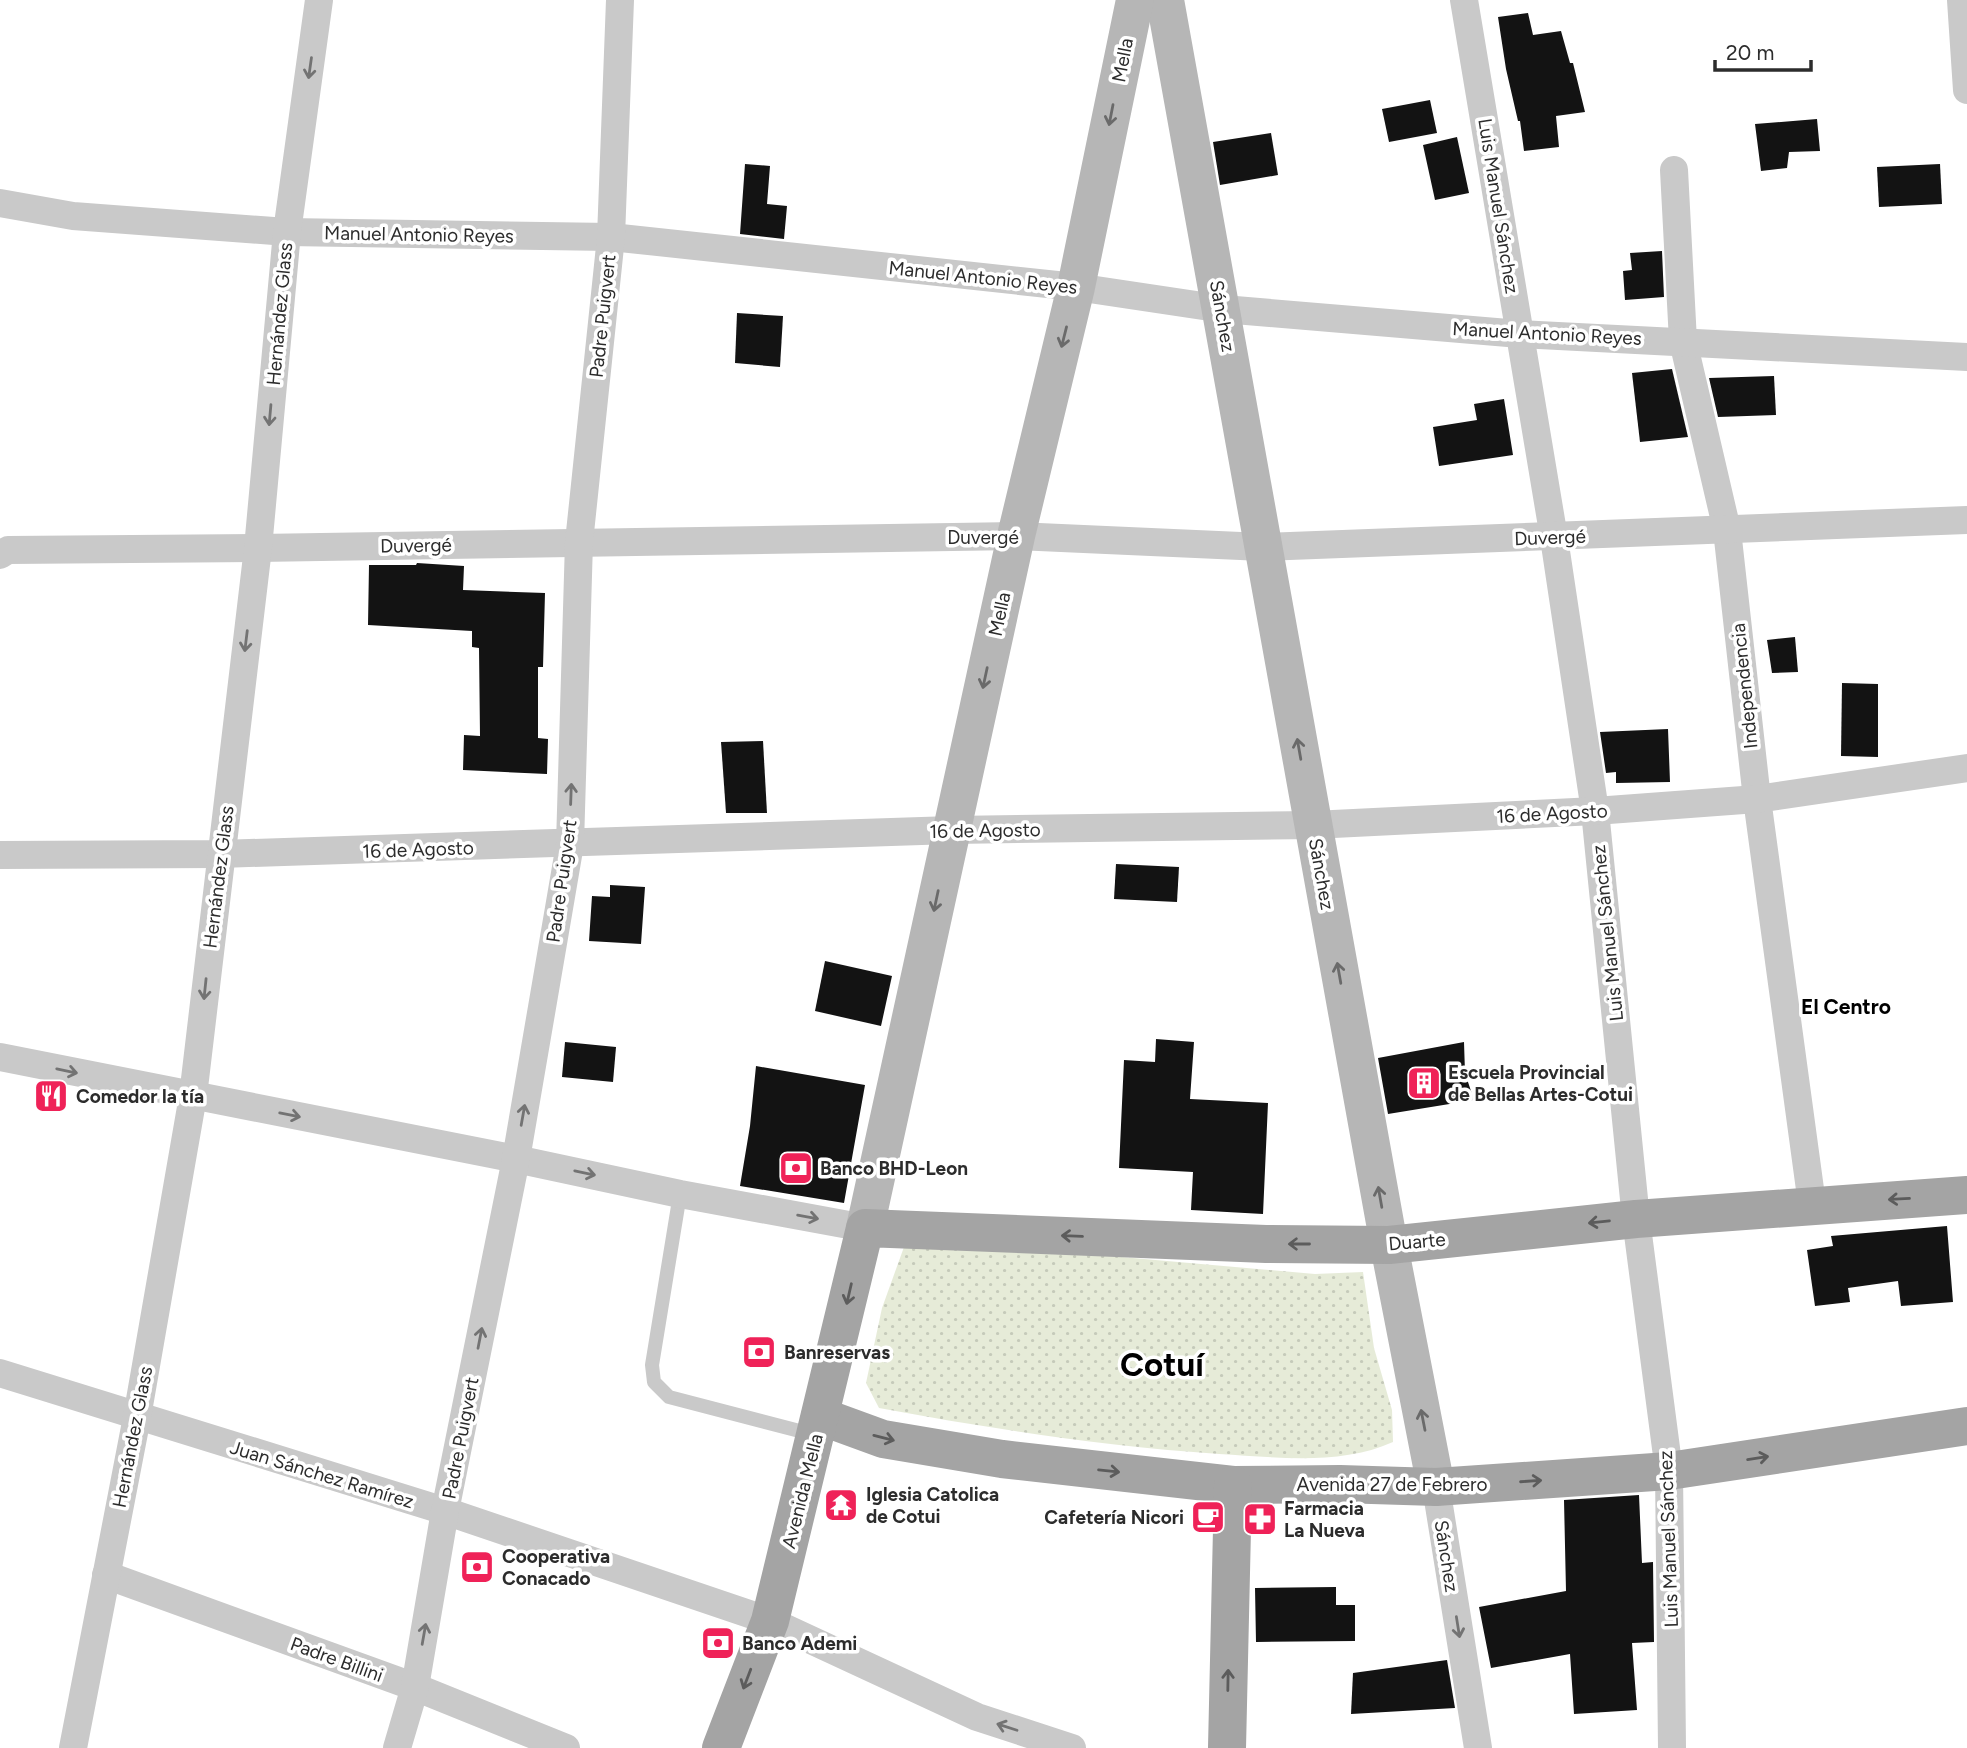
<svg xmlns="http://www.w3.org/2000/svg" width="1967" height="1748" viewBox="0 0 1967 1748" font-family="Figtree,sans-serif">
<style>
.park{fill:url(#park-dots)}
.building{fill:#131313}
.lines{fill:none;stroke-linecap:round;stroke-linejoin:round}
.service{stroke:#c9c9c9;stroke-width:14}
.minor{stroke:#c9c9c9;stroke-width:28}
.secondary{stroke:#b6b6b6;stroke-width:38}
.primary{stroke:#a4a4a4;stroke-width:38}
.oneway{stroke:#737373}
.oneway2{stroke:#6a6a6a}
.oneway3{stroke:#5c5c5c}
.labels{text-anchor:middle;stroke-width:7;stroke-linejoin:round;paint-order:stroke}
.street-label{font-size:19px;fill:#2c2c2c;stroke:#fff}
.poi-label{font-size:19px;font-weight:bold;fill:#2c2c2c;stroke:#fff;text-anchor:start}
.neighbourhood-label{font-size:21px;font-weight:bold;fill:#000;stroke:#fff}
.town-label{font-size:33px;font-weight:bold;fill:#000;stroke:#fff}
</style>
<defs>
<pattern id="park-dots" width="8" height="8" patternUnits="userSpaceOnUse" patternTransform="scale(1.75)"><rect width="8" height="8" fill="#e6ebd8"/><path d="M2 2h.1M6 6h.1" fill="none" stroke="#c5caba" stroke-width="1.8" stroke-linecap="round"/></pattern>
</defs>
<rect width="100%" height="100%" fill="#fff"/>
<path class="park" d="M904,1247L1019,1248L1315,1274L1363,1272L1374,1348L1392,1410L1393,1442C1340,1466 1275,1457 1219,1454C1104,1446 992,1429 879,1408L866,1383L882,1308Z"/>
<g class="building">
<polygon points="1528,13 1533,35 1561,31 1570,63 1573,63 1585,112 1556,116 1559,147 1524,151 1520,121 1518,121 1506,69 1498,17"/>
<polygon points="1430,100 1437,133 1389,142 1382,109"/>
<polygon points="1817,119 1820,151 1789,152 1787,168 1761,171 1755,124"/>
<polygon points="1271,133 1278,175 1220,185 1213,142"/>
<polygon points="1457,137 1469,193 1435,200 1423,145"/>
<polygon points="745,164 770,166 767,204 787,206 784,239 740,234"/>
<polygon points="1940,164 1942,204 1879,207 1877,167"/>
<polygon points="1662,251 1664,297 1625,300 1623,271 1632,270 1630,253"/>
<polygon points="737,313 783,316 780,367 735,363"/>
<polygon points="1672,369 1688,437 1640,442 1632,373"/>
<polygon points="1774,376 1776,415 1718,417 1709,378"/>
<polygon points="1504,399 1513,455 1439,466 1433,427 1477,420 1474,404"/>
<polygon points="417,563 464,566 463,590 545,593 543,667 538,667 538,738 548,739 547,774 463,770 464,735 480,736 479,648 472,647 472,631 368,625 369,565 416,565"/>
<polygon points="1795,637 1798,672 1772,673 1767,640"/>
<polygon points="1842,683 1878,684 1878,757 1841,756"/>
<polygon points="1668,729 1670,782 1616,783 1616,772 1606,773 1600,732"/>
<polygon points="763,741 767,813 726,813 721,742"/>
<polygon points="1116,864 1179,867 1177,902 1114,899"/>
<polygon points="610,885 645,887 641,944 589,941 592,896 610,897"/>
<polygon points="825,961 892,976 881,1026 815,1011"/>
<polygon points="1156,1039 1194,1042 1190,1099 1268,1103 1263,1214 1191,1210 1193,1172 1119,1168 1124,1060 1155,1062"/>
<polygon points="565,1042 616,1047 613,1082 562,1077"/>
<polygon points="1464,1042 1465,1073 1474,1100 1388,1114 1378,1058"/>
<polygon points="756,1066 865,1085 844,1203 740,1186 750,1126"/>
<polygon points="1947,1226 1953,1302 1901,1306 1898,1281 1848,1288 1850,1302 1815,1306 1807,1250 1833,1246 1831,1236"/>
<polygon points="1639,1495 1642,1563 1653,1562 1654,1642 1632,1643 1637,1710 1574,1714 1570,1654 1491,1668 1479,1607 1566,1591 1564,1500"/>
<polygon points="1336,1587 1336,1605 1355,1605 1355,1641 1256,1642 1255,1588"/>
<polygon points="1447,1660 1455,1708 1351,1714 1353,1673"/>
</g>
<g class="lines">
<polyline class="service" points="680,1194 652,1365 654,1382 669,1397 815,1435"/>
<g class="minor">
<polyline points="1464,0 1554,538 1595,811 1636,1219 1669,1471 1672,1748"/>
<polyline points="1961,0 1967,90"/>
<polyline points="1674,170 1683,341 1727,530 1757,799 1812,1204"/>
<polyline points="0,203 73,216 287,232 611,237 1076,287 1223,309 1520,334 1967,357"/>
<polyline points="0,555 8,550 258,548 1016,536 1263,547 1967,520"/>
<polyline points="0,855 220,854 952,830 1313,825 1595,811 1757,799 1967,768"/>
<polyline points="0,1057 516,1159 680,1194 865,1228"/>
<polyline points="0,1373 445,1511 770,1621 977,1717 1072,1748"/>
<polyline points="1436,1487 1478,1748"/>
<polyline points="106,1575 415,1687 566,1748"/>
<polyline points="73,1748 137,1417 193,1096 258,548 287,232 319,0"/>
<polyline points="397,1748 415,1687 445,1511 516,1159 570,844 579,542 611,237 620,0"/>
</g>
<g class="secondary">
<polyline points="1165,0 1389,1245 1436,1487"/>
<polyline points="865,1228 1016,536 1076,287 1135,0"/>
</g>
<g class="primary">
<polyline points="820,1416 883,1439 1002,1459 1233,1485 1340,1484 1436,1487 1669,1471 1967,1426"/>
<polyline points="721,1748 770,1621 865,1228 1266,1244 1389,1245 1636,1219 1967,1195"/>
<polyline points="1227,1748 1233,1485"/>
</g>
</g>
<defs><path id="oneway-shaft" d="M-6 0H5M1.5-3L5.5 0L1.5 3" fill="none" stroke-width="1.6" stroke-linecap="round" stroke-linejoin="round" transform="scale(1.75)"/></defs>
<g class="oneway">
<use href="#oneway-shaft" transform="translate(310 68) rotate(98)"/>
<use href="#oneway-shaft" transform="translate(270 415) rotate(95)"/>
<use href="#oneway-shaft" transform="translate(246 641) rotate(97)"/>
<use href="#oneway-shaft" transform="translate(571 794) rotate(-88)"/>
<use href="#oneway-shaft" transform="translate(205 989) rotate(96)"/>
<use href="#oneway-shaft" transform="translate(67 1071) rotate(12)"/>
<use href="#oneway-shaft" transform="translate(290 1115) rotate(11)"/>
<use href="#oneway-shaft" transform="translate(523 1115) rotate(-80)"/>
<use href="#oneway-shaft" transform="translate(585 1173) rotate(12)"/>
<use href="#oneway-shaft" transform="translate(808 1217) rotate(10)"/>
<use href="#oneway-shaft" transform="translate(480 1338) rotate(-79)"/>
<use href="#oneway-shaft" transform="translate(1458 1627) rotate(81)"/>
<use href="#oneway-shaft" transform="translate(424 1634) rotate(-80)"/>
<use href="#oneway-shaft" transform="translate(1007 1727) rotate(-162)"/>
</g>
<g class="oneway2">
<use href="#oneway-shaft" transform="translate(1111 115) rotate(101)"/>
<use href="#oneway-shaft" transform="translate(1064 337) rotate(104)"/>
<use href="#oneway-shaft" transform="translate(985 678) rotate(102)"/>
<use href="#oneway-shaft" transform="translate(1299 749) rotate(-100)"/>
<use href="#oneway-shaft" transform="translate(936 901) rotate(102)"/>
<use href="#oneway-shaft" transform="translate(1339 973) rotate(-100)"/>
<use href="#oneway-shaft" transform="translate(1380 1197) rotate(-100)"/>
<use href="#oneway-shaft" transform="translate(1423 1420) rotate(-101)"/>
</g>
<g class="oneway3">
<use href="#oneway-shaft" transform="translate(1899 1199) rotate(177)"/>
<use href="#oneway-shaft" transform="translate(1599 1222) rotate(174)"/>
<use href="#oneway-shaft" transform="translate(1072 1236) rotate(-178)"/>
<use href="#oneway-shaft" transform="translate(1299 1244) rotate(-180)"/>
<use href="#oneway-shaft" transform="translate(849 1294) rotate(103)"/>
<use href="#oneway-shaft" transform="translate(884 1438) rotate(14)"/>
<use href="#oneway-shaft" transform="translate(1758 1458) rotate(-9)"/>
<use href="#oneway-shaft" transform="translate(1109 1471) rotate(6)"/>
<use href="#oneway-shaft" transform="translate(1531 1481) rotate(-4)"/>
<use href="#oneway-shaft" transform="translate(747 1679) rotate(111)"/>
<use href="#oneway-shaft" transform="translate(1228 1680) rotate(-89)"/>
</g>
<defs>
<g id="building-square" transform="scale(1.75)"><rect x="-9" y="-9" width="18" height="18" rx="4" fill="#ef2258" stroke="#fff"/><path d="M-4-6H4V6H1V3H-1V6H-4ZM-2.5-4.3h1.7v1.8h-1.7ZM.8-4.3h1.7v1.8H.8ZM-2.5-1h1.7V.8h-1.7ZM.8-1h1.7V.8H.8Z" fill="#fff"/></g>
<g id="restaurant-square" transform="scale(1.75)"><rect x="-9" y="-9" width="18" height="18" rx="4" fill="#ef2258" stroke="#fff"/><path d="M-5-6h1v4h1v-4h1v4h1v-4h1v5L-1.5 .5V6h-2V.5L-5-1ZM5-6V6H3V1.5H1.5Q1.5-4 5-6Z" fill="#fff"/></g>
<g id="bank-square" transform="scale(1.75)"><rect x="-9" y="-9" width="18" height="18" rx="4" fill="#ef2258" stroke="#fff"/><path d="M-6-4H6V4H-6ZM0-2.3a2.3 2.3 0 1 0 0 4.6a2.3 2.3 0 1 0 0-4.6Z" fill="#fff"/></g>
<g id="temple-square" transform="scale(1.75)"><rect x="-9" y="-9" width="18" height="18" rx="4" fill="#ef2258" stroke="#fff"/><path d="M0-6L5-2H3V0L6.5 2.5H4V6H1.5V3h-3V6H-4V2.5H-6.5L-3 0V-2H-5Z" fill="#fff"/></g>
<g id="cafe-square" transform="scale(1.75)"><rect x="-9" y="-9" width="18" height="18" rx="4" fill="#ef2258" stroke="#fff"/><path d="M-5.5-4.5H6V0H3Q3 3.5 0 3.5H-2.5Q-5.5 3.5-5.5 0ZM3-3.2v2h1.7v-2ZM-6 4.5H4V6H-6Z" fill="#fff"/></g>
<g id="pharmacy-square" transform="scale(1.75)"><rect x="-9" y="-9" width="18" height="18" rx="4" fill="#ef2258" stroke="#fff"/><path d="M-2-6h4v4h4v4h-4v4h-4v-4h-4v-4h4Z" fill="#fff"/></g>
</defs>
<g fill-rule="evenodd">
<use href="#building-square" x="1424" y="1083"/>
<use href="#restaurant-square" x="51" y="1096"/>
<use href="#bank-square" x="796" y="1168"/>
<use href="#bank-square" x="759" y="1352"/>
<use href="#temple-square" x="841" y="1505"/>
<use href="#cafe-square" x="1208" y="1517"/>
<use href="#pharmacy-square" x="1260" y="1519"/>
<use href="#bank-square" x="477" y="1567"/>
<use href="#bank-square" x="718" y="1643"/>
</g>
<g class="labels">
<g class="street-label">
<text transform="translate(1122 60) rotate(-79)" y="7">Mella</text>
<text transform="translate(1499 206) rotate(81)" y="7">Luis Manuel Sánchez</text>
<text transform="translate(419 234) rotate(1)" y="7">Manuel Antonio Reyes</text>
<text transform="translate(983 277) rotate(6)" y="7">Manuel Antonio Reyes</text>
<text transform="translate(279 314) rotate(-85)" y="7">Hernández Glass</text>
<text transform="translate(602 316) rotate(-84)" y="7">Padre Puigvert</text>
<text transform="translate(1223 316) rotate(80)" y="7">Sánchez</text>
<text transform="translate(1547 333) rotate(3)" y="7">Manuel Antonio Reyes</text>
<text x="983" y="544">Duvergé</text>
<text transform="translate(1550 537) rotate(-2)" y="7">Duvergé</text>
<text transform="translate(416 545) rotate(-1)" y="7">Duvergé</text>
<text transform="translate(999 614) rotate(-78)" y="7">Mella</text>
<text transform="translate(1744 686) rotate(-96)" y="7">Independencia</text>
<text transform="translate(1552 813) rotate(-3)" y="7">16 de Agosto</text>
<text transform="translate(985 830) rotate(-1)" y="7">16 de Agosto</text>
<text transform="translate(418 849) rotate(-2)" y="7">16 de Agosto</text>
<text transform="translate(1322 874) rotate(80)" y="7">Sánchez</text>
<text transform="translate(218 877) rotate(-83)" y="7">Hernández Glass</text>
<text transform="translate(561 881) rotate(-82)" y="7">Padre Puigvert</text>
<text transform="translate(1607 933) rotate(-96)" y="7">Luis Manuel Sánchez</text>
<text transform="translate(1417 1241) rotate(-5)" y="7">Duarte</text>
<text transform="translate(132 1437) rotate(-79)" y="7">Hernández Glass</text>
<text transform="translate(460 1438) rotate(-79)" y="7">Padre Puigvert</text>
<text transform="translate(322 1474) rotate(17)" y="7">Juan Sánchez Ramírez</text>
<text x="1392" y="1491">Avenida 27 de Febrero</text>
<text transform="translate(802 1491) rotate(-76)" y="7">Avenida Mella</text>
<text transform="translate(1668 1539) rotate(-92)" y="7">Luis Manuel Sánchez</text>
<text transform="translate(1447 1556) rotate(81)" y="7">Sánchez</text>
<text transform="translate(337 1659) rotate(20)" y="7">Padre Billini</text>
</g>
<g class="poi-label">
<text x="1448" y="1079">Escuela Provincial<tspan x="1448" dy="22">de Bellas Artes-Cotui</tspan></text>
<text x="76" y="1103">Comedor la tía</text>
<text x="820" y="1175">Banco BHD-Leon</text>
<text x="784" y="1359">Banreservas</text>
<text x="866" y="1501">Iglesia Catolica<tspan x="866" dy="22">de Cotui</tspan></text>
<text x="1284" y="1515">Farmacia<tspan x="1284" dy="22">La Nueva</tspan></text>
<text x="1184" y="1524" text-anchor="end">Cafetería Nicori</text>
<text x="502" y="1563">Cooperativa<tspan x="502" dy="22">Conacado</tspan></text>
<text x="742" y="1650">Banco Ademi</text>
</g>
<g class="neighbourhood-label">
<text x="1846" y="1014">El Centro</text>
</g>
<g class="town-label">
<text x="1162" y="1376">Cotuí</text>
</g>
</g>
<path d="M1715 60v10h96v-10" fill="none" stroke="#2c2c2c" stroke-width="3.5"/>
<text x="1726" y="60" font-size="21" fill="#2c2c2c" stroke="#ffffff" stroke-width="5" paint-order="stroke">20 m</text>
</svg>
